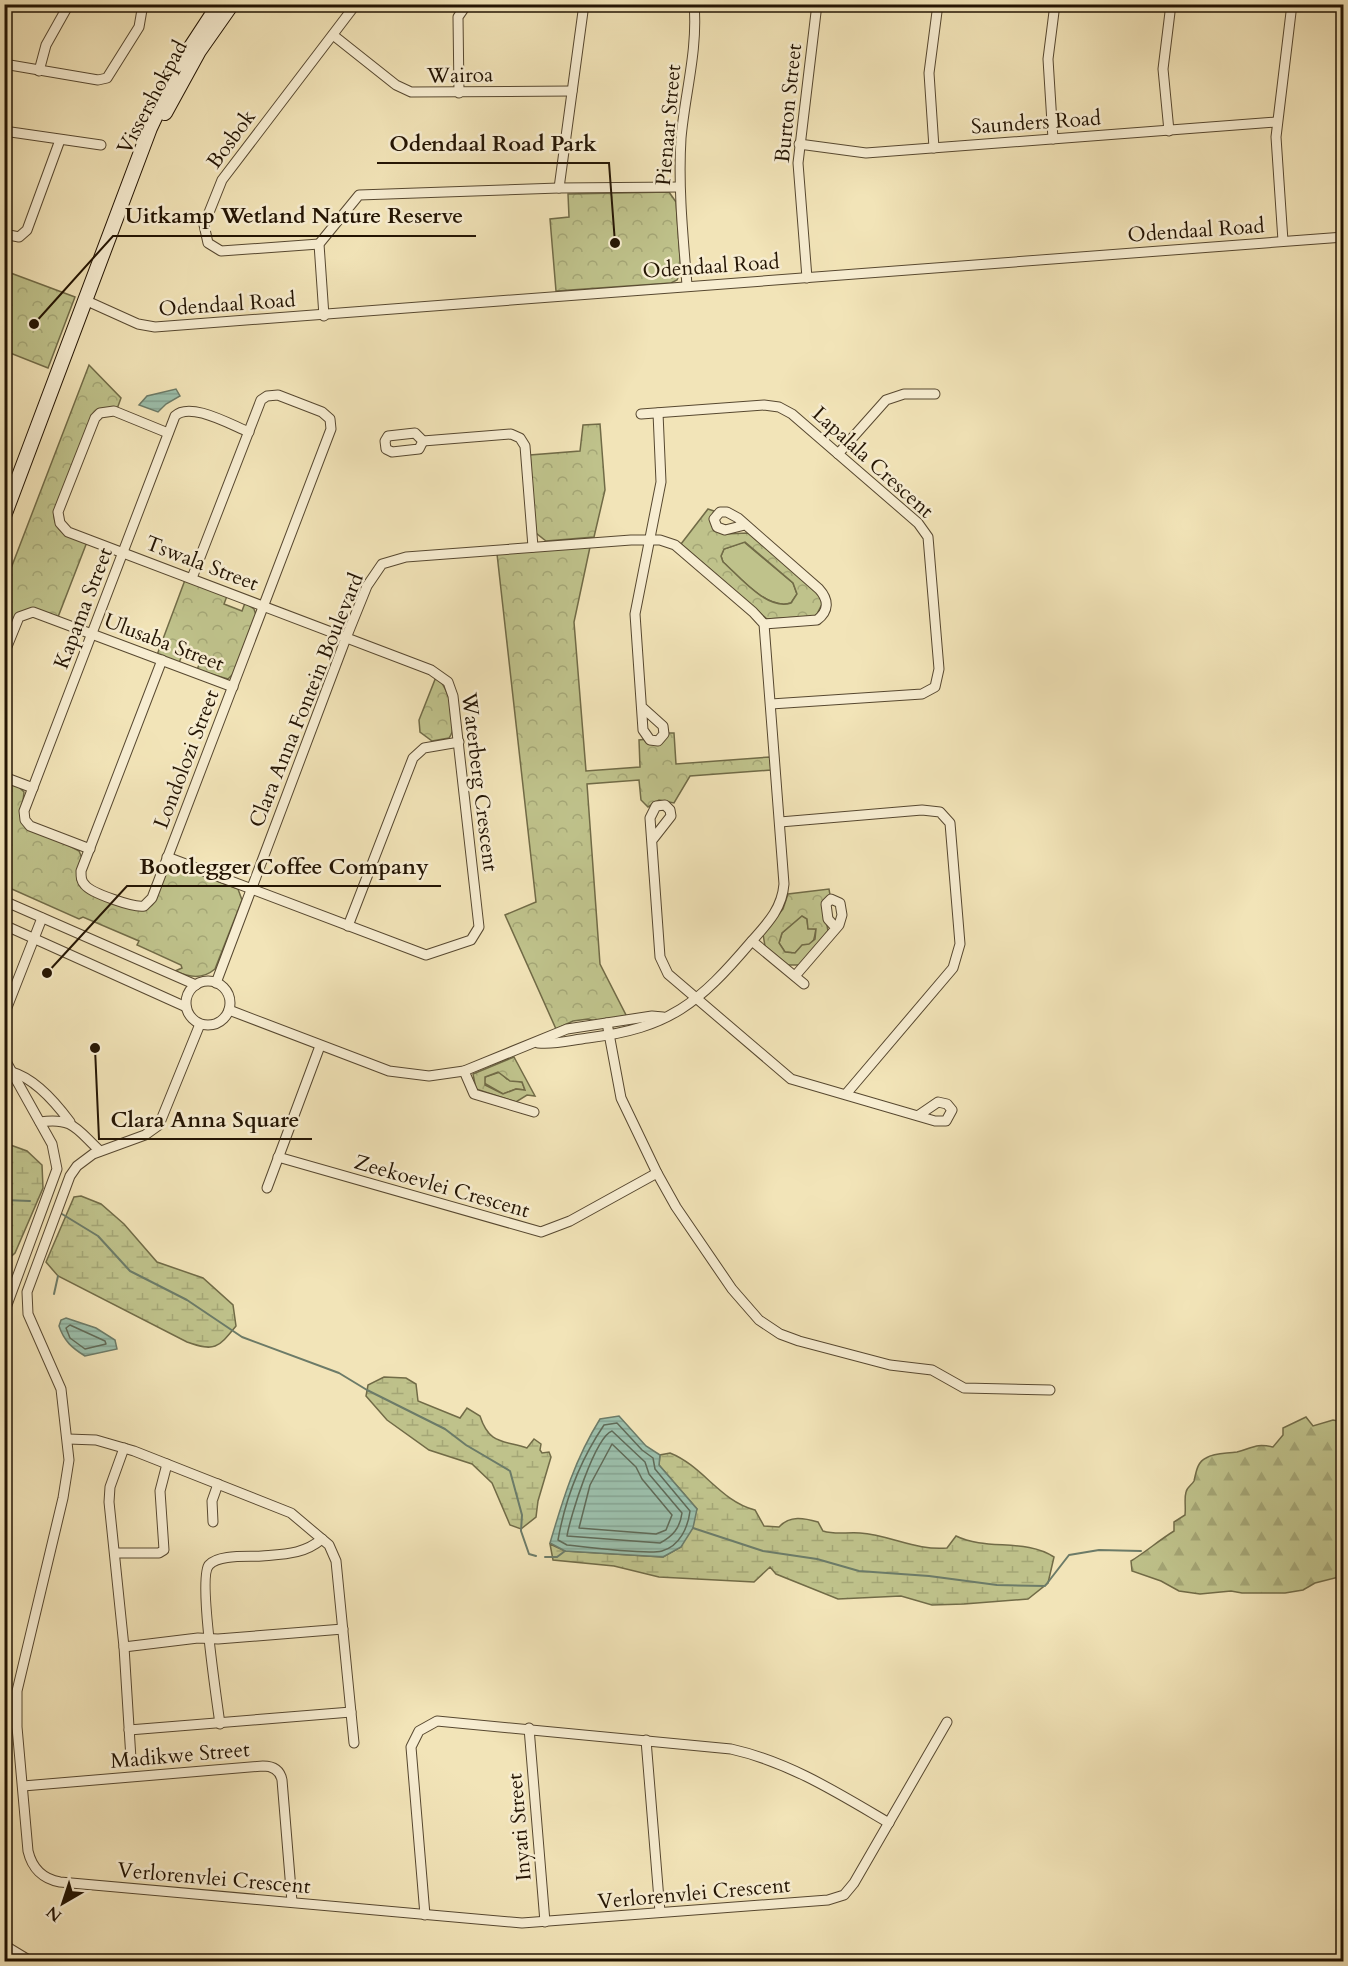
<svg xmlns="http://www.w3.org/2000/svg" width="1348" height="1966" viewBox="0 0 1348 1966" font-family="Cardo,serif">
<style>
.green{fill:#bfc28b;stroke:#716b47;stroke-width:1.5}
.forest{fill:url(#forest-firs);stroke:#716b47;stroke-width:1.5}
.wetland{fill:url(#wetland-marsh);stroke:#716b47;stroke-width:1.5}
.park{fill:url(#park-crowns);stroke:#716b47;stroke-width:1.5;fill-rule:evenodd}
.water{fill:url(#water-rules);stroke:#6c7b68;stroke-width:1.5}
.lines{fill:none;stroke-linecap:round;stroke-linejoin:round}
.shore{stroke:#606a57;stroke-width:1.5}
.stream{stroke:#6c7b68;stroke-width:2}
.street-casing{stroke:#574830;stroke-width:11}
.secondary-casing{stroke:#231403;stroke-width:16}
.street{stroke:#f7edd1;stroke-width:9}
.secondary{stroke:#f7edd1;stroke-width:14}
.labels{text-anchor:middle;stroke-width:5;stroke-linejoin:round;paint-order:stroke}
.street-label{font-size:21px;fill:#231403;stroke:#f7edd1}
.leader{fill:none;stroke:#231403;stroke-width:2}
.callout-dot{fill:#231403;stroke:#f7edd1;stroke-width:2}
.callout-label{font-size:22px;text-anchor:middle;font-weight:bold;fill:#231403;stroke:#f7edd1;stroke-width:5;stroke-linejoin:round;paint-order:stroke}
</style>
<defs>
<pattern id="forest-firs" width="22" height="20" patternUnits="userSpaceOnUse" patternTransform="scale(1.5)"><rect width="22" height="20" fill="#bfc28b"/><path d="M5 1l3.5 6h-7zM16 11l3.5 6h-7z" fill="#a4a676"/></pattern>
<pattern id="wetland-marsh" width="20" height="14" patternUnits="userSpaceOnUse" patternTransform="scale(1.5)"><rect width="20" height="14" fill="#bfc28b"/><path d="M1 5h8M5 5V1M11 12h8M15 12V8" fill="none" stroke="#a4a676"/></pattern>
<pattern id="park-crowns" width="20" height="18" patternUnits="userSpaceOnUse" patternTransform="scale(1.5)"><rect width="20" height="18" fill="#bfc28b"/><path d="M2 6a3 3 0 1 1 6 0M12 15a3 3 0 1 1 6 0" fill="none" stroke="#a4a676"/></pattern>
<pattern id="water-rules" width="6" height="5" patternUnits="userSpaceOnUse" patternTransform="scale(1.5)"><rect width="6" height="5" fill="#9cbfab"/><path d="M0 2.5h6" fill="none" stroke="#86a392"/></pattern>
</defs>
<rect width="100%" height="100%" fill="#f2e4b8"/>
<filter id="stains"><feTurbulence type="fractalNoise" baseFrequency=".00333" numOctaves="4"/><feColorMatrix values="0 0 0 0 .2 0 0 0 0 .09 0 0 0 0 .02 0 0 0 .5 -.17"/></filter>
<radialGradient id="worn" r=".72"><stop offset=".6" stop-color="#630" stop-opacity="0"/><stop offset="1" stop-color="#630" stop-opacity=".3"/></radialGradient>
<g class="green">
<path d="M744,542L793,583L797,594L791,603C767,611 739,576 723,562L721,556L724,549Z"/>
<path d="M802,915L807,919L808,928L816,929C814,938 815,946 803,945L795,953L785,952L779,943L782,933Z"/>
<polygon points="500,1072 507,1079 522,1082 525,1090 516,1089 503,1094 484,1083 485,1077"/>
</g>
<path class="forest" d="M1306,1417L1313,1426L1333,1420L1343,1422V1576L1315,1583L1303,1590L1285,1593H1242L1231,1591L1200,1594L1179,1591L1161,1581L1132,1571L1131,1561C1147,1551 1158,1541 1174,1531V1522L1185,1515C1186,1507 1184,1499 1186,1492C1187,1487 1192,1485 1194,1481C1196,1473 1197,1462 1206,1458C1216,1452 1227,1454 1237,1452C1253,1448 1255,1443 1273,1447L1283,1435V1428Z"/>
<g class="wetland">
<polygon points="5,1143 27,1151 42,1165 43,1188 15,1253 5,1262"/>
<path d="M81,1196L101,1204L124,1224L157,1262L203,1278L233,1305L236,1326C218,1348 215,1352 187,1342L58,1276L46,1262L74,1197Z"/>
<path d="M384,1377L406,1378L416,1384L418,1401L460,1418L467,1408L480,1416C489,1444 502,1440 527,1448L534,1439L541,1444L540,1450L542,1453L549,1452L551,1457L538,1501L536,1517L521,1529L510,1525L492,1483L472,1464L429,1450L387,1420L366,1396L368,1385Z"/>
<path d="M670,1453C703,1466 720,1501 755,1510L764,1526L779,1527C790,1515 804,1518 818,1522L823,1531C836,1535 846,1532 860,1533C890,1535 917,1551 947,1548L956,1536C987,1551 1025,1538 1054,1557L1048,1583L1028,1599L964,1604L932,1605L901,1596L838,1599L776,1574L770,1567L754,1582L659,1577L614,1566L553,1560L550,1544L565,1551L663,1557L681,1547L697,1509L659,1465L660,1455Z"/>
</g>
<g class="park">
<polygon points="669,192 676,202 681,271 677,280 671,283 556,291 550,219 569,217 568,194"/>
<polygon points="8,272 75,297 48,368 5,351 4,273"/>
<path d="M89,365L121,398L117,409H100L54,516C55,534 72,537 87,542L58,617C20,604 20,607 5,644V584Z"/>
<polygon points="600,424 605,490 594,537 546,541 536,533 530,455 580,451 583,425"/>
<path d="M708,509L714,511L711,518L724,534L748,533L819,594L823,602L816,616L767,619L681,544ZM745,542L793,583L797,594L791,603C767,611 739,576 723,562L721,556L724,549Z"/>
<polygon points="590,547 574,622 586,771 640,767 639,740 667,737 669,733 674,733 676,764 770,757 771,770 690,776 674,803 659,800 648,807 641,800 639,780 587,784 600,964 627,1017 595,1021 588,1019 573,1021 556,1029 505,915 536,902 497,554"/>
<polygon points="185,580 227,596 224,604 242,611 245,603 254,609 256,615 233,674 228,679 197,670 200,662 182,655 179,663 157,655"/>
<path d="M436,677C449,686 459,725 449,738L432,741L420,732L419,720Z"/>
<path d="M4,781L19,787L24,792L21,819L79,851L82,858L77,880C83,895 139,918 152,905C162,894 159,870 174,865L238,889L242,900L215,969C202,980 189,977 175,971L182,968L181,965L137,945L139,941L83,917L79,919L5,886Z"/>
<path d="M829,889L830,895L823,902L828,931L800,965H788L765,946L763,934L783,909L788,894ZM802,916L807,919L808,929H816L815,939L809,944L802,945L795,953L785,952L779,943L782,933Z"/>
<path d="M514,1057L535,1096L527,1095L516,1102L476,1089L473,1074ZM498,1072L510,1081L522,1082L525,1090L516,1089L503,1094L485,1085V1077Z"/>
</g>
<g class="water">
<polygon points="176,389 180,396 166,404 158,412 139,405 147,396"/>
<path d="M66,1318L96,1328L115,1340L117,1349L85,1356C72,1348 64,1341 59,1326L61,1320Z"/>
<path d="M619,1416L646,1446L660,1455L659,1465L697,1509L693,1528L681,1547L663,1557L565,1551L550,1543C563,1499 575,1459 600,1419Z"/>
</g>
<g class="lines">
<g class="shore">
<polygon points="70,1325 105,1341 106,1344 85,1349 70,1338 66,1328"/>
<path d="M617,1423L642,1450L653,1458L655,1469L690,1511C688,1527 680,1546 662,1551C648,1555 585,1547 567,1545L558,1540C565,1500 581,1459 604,1425Z"/>
<path d="M612,1431L645,1462L649,1474L682,1513C680,1528 673,1536 660,1543L567,1536C570,1517 595,1437 612,1431Z"/>
<polygon points="612,1444 636,1467 642,1479 672,1515 666,1530 656,1534 579,1528 590,1485"/>
</g>
<g class="stream">
<polyline points="4,1200 30,1201"/>
<polyline points="62,1214 98,1236 130,1271 187,1300 242,1337 339,1373 367,1390 445,1429 466,1445 510,1471 522,1515 521,1531 529,1554 536,1556"/>
<polyline points="54,1294 58,1276"/>
<polyline points="693,1528 763,1551 817,1559 859,1571 929,1576 997,1585 1045,1586 1069,1555 1099,1550 1141,1551"/>
<polyline points="545,1557 557,1557 565,1551"/>
</g>
<g class="street-casing">
<g id="street">
<polyline points="333,35 396,85 411,92 572,91"/>
<polyline points="4,64 98,80 107,78 139,27 143,4"/>
<polyline points="39,71 46,45 69,4"/>
<polyline points="459,93 458,17 467,4"/>
<polyline points="4,131 101,145"/>
<polyline points="1169,131 1163,69 1171,4"/>
<polyline points="1053,139 1048,59 1055,4"/>
<polyline points="799,144 866,153 1276,122"/>
<polyline points="934,148 929,73 938,4"/>
<polyline points="559,188 584,4"/>
<polyline points="4,234 19,237 27,230 60,140"/>
<polyline points="1283,241 1276,137 1292,4"/>
<polyline points="319,244 221,251 208,243 204,225 222,180 356,4"/>
<polyline points="807,278 798,163 817,4"/>
<path d="M687,285C683,236 678,187 681,138C685,93 698,50 694,4"/>
<polyline points="87,301 138,324 155,327 1344,237"/>
<polyline points="324,316 319,244 359,195 559,188 679,187"/>
<polyline points="641,414 764,405 779,407 792,414 918,523 928,537 939,669 935,687 922,694 771,704"/>
<polygon points="415,433 423,441 419,449 392,452 386,449 385,441 388,436"/>
<polyline points="423,441 511,434 520,438 525,446 533,547"/>
<polyline points="838,454 886,400 904,394 935,394"/>
<path d="M745,525L725,530L717,527L714,519L720,512H727L738,518L819,589C829,600 829,611 817,620L764,624"/>
<polyline points="4,654 19,617 33,612 233,687"/>
<path d="M162,660L81,871C81,877 81,881 85,885C91,893 134,908 144,906L152,898L331,429L330,419L322,412L278,395L267,396L261,400L192,578"/>
<polyline points="643,708 663,726 664,734 658,741 650,740 643,730 635,614 661,482 658,413"/>
<polyline points="4,777 33,788"/>
<polyline points="780,822 922,810 940,812 950,823 960,944 953,968 846,1094"/>
<polyline points="653,839 671,816 670,810 665,805 656,806 650,818 660,957 668,974 791,1079 935,1121 946,1121 952,1110 947,1104 938,1102 919,1115"/>
<path d="M90,849L30,826L25,820L24,811L175,416C190,401 231,425 249,432"/>
<polyline points="167,857 426,955 471,940 479,927 453,696 448,682 431,670 68,532 60,523 58,512 95,418 100,413 114,411 168,433"/>
<polyline points="4,901 196,985"/>
<polyline points="4,925 186,1007"/>
<polyline points="348,926 413,758 424,748 459,742"/>
<polyline points="752,941 804,984"/>
<polyline points="795,976 839,925 842,915 840,903 831,899 826,904 828,919 836,928"/>
<circle cx="208" cy="1003" r="22"/>
<path d="M216,983L346,638L367,586L382,564L406,557L631,540H660L675,545L753,612L764,624L784,884C782,909 767,924 751,942C699,1003 670,1028 588,1038C571,1040 555,1045 538,1043"/>
<polyline points="229,1010 389,1071 429,1076 464,1071 567,1029 652,1016 663,1017"/>
<polyline points="4,1015 42,918"/>
<polyline points="607,1023 621,1098 657,1173 676,1207 732,1289 759,1320 780,1334 799,1341 890,1365 932,1370 964,1388 1050,1390"/>
<path d="M200,1024L159,1125L145,1135L93,1154L77,1166L70,1176L27,1292L28,1314L61,1389L69,1460L63,1498L17,1691V1727L28,1851C32,1868 43,1879 60,1882L522,1923L828,1900L844,1895L854,1883L947,1722"/>
<polyline points="4,1058 52,1144 57,1169 4,1313"/>
<polyline points="464,1071 474,1094 534,1112"/>
<path d="M12,1072C36,1079 56,1103 70,1122"/>
<path d="M40,1122C74,1117 77,1130 100,1151"/>
<polyline points="278,1157 541,1232 570,1221 657,1173"/>
<polyline points="267,1188 320,1046"/>
<polyline points="68,1439 96,1440 134,1451 291,1513 329,1545 336,1561 354,1743"/>
<polyline points="124,1448 110,1487 109,1502 124,1647 131,1759"/>
<polyline points="213,1522 212,1501 218,1484"/>
<polyline points="115,1553 159,1553 164,1550 160,1491 167,1464"/>
<polyline points="124,1647 198,1638 218,1639 343,1629"/>
<path d="M220,1724C217,1702 198,1576 209,1565C219,1554 248,1557 262,1556C286,1554 304,1554 322,1539"/>
<polyline points="529,1728 545,1922"/>
<polyline points="129,1730 351,1712"/>
<polyline points="646,1740 660,1912"/>
<path d="M23,1786L263,1766C273,1766 280,1770 282,1780L292,1902"/>
<path d="M425,1915L411,1747L419,1731L437,1721L731,1749C789,1762 838,1793 889,1823"/>
<polyline points="4,1945 32,1962"/>
</g>
</g>
<g class="secondary-casing">
<g id="secondary">
<polyline points="165,113 199,51 232,4"/>
<polyline points="4,516 150,128 181,62 219,4"/>
</g>
</g>
<use href="#street" class="street"/>
<use href="#secondary" class="secondary"/>
</g>
<g class="labels">
<g class="street-label">
<text transform="translate(460 75) rotate(-1)" y="7">Wairoa</text>
<text transform="translate(152 97) rotate(-62)" y="7">Vissershokpad</text>
<text transform="translate(788 103) rotate(-84)" y="7">Burton Street</text>
<text transform="translate(1036 122) rotate(-4)" y="7">Saunders Road</text>
<text transform="translate(668 125) rotate(-85)" y="7">Pienaar Street</text>
<text transform="translate(231 139) rotate(-54)" y="7">Bosbok</text>
<text transform="translate(1196 230) rotate(-4)" y="7">Odendaal Road</text>
<text transform="translate(711 266) rotate(-4)" y="7">Odendaal Road</text>
<text transform="translate(227 304) rotate(-4)" y="7">Odendaal Road</text>
<text transform="translate(873 462) rotate(42)" y="7">Lapalala Crescent</text>
<text transform="translate(202 563) rotate(21)" y="7">Tswala Street</text>
<text transform="translate(83 608) rotate(-69)" y="7">Kapama Street</text>
<text transform="translate(164 642) rotate(21)" y="7">Ulusaba Street</text>
<text transform="translate(306 700) rotate(-68)" y="7">Clara Anna Fontein Boulevard</text>
<text transform="translate(186 759) rotate(-69)" y="7">Londolozi Street</text>
<text transform="translate(480 782) rotate(83)" y="7">Waterberg Crescent</text>
<text transform="translate(442 1186) rotate(16)" y="7">Zeekoevlei Crescent</text>
<text transform="translate(180 1755) rotate(-5)" y="7">Madikwe Street</text>
<text transform="translate(519 1827) rotate(-95)" y="7">Inyati Street</text>
<text transform="translate(214 1878) rotate(5)" y="7">Verlorenvlei Crescent</text>
<text transform="translate(694 1893) rotate(-5)" y="7">Verlorenvlei Crescent</text>
</g>
</g>
<path class="leader" d="M615 243L609 163H377M34 324L113 236H476M47 973L127 886H441M95 1048L99 1139H312"/>
<g class="callout-dot">
<circle cx="615" cy="243" r="6"/>
<circle cx="34" cy="324" r="6"/>
<circle cx="47" cy="973" r="6"/>
<circle cx="95" cy="1048" r="6"/>
</g>
<g class="callout-label">
<text x="493" y="151">Odendaal Road Park</text>
<text x="294" y="223">Uitkamp Wetland Nature Reserve</text>
<text x="284" y="874">Bootlegger Coffee Company</text>
<text x="205" y="1127">Clara Anna Square</text>
</g>
<rect width="1348" height="1966" fill="none" stroke="#f2e4b8" stroke-width="24"/>
<rect x="6" y="6" width="1336" height="1954" fill="none" stroke="#231403" stroke-width="3"/>
<rect x="12" y="12" width="1324" height="1942" fill="none" stroke="#231403" stroke-width="1.5"/>
<g transform="translate(63 1903) rotate(219)" stroke="#f7edd1" stroke-width="4.5" paint-order="stroke">
<path d="M0-4.5L10 22L0 15L-10 22Z" fill="#231403"/>
<text y="-9" font-size="16" font-weight="bold" text-anchor="middle" fill="#231403">N</text>
</g>
<rect width="100%" height="100%" filter="url(#stains)"/>
<rect width="100%" height="100%" fill="url(#worn)"/>
</svg>
